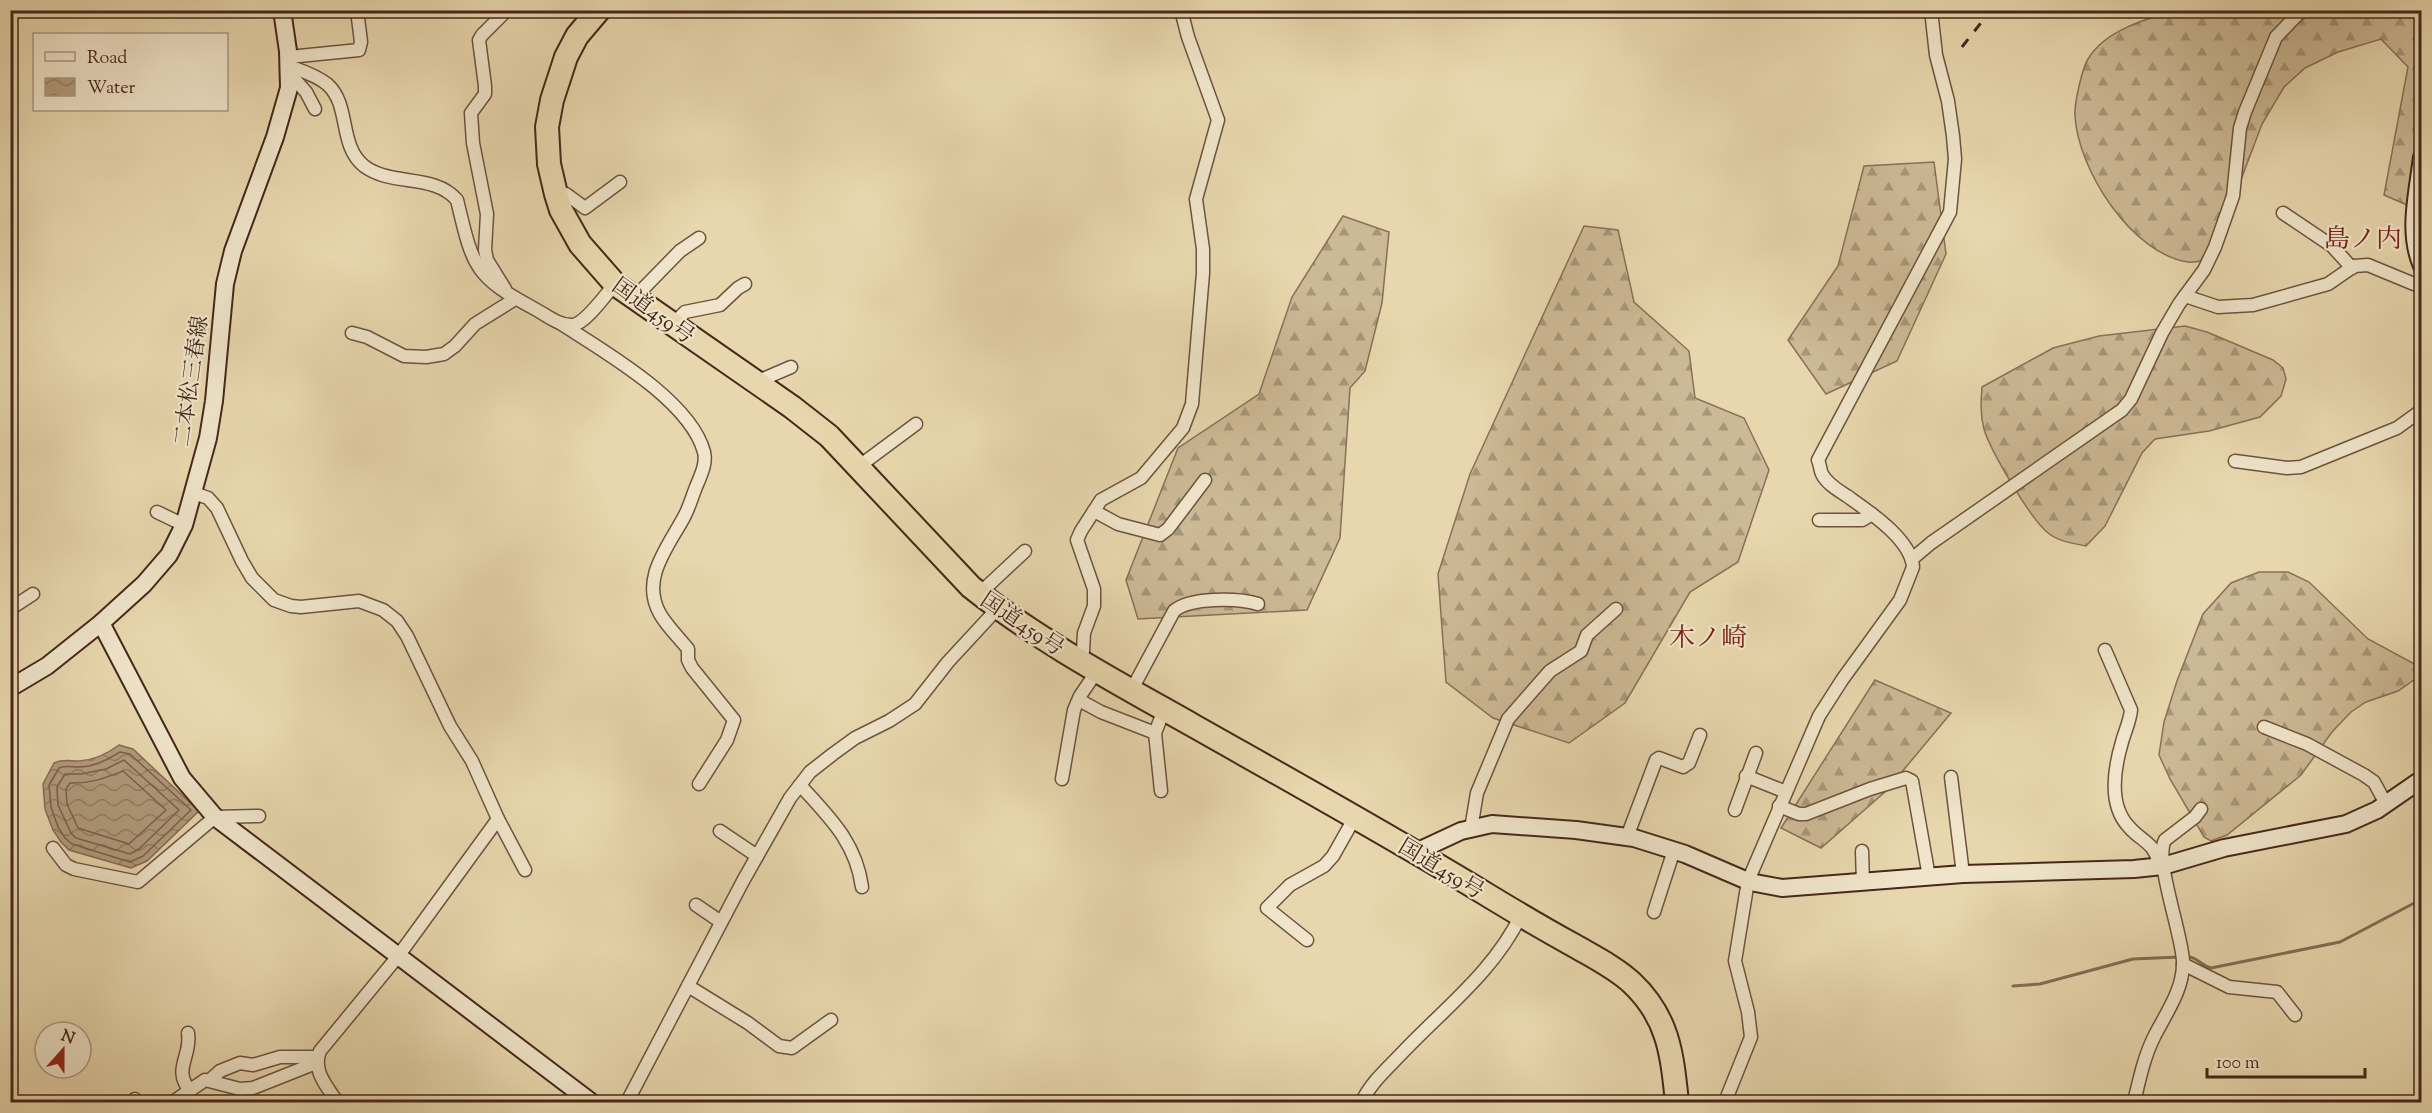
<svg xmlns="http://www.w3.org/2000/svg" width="2432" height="1113" viewBox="0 0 2432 1113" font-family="'Sorts Mill Goudy','Noto Serif JP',serif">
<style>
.forest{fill:url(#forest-firs);stroke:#897058;stroke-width:1.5}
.water{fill:url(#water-waves);stroke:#866d55;stroke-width:1.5}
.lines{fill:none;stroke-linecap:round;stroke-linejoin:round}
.shore{stroke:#7c614b;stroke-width:1.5}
.stream{stroke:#866d55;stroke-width:3}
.street-casing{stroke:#6e533f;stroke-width:15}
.secondary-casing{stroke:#46271a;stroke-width:20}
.highway-casing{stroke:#46271a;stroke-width:26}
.street{stroke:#f0e5ca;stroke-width:12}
.secondary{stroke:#f0e5ca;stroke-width:16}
.highway{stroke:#e8d7ae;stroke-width:22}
.rail{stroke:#46271a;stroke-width:3;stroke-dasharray:10 10;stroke-linecap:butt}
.labels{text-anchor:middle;stroke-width:4.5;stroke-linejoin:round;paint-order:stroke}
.street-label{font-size:22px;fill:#46271a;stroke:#f0e5ca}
.quarter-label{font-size:26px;fill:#7a1f14;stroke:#f0e5ca}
</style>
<defs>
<pattern id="forest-firs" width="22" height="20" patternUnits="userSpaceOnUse" patternTransform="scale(1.5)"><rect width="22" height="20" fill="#ccb995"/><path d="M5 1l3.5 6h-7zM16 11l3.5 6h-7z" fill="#a79679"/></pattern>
<pattern id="water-waves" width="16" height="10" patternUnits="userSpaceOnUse" patternTransform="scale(1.5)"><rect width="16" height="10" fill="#b19b7c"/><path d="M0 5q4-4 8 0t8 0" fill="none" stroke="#927e65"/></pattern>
</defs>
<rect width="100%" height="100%" fill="#e8d7ae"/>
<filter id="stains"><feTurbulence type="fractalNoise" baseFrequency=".00333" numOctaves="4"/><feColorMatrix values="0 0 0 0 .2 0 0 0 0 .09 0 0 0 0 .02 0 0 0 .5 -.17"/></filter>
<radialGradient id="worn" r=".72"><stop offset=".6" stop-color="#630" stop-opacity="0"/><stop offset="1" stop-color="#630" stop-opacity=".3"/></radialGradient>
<g class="forest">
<path d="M2178,10L2421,11V211L2384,195L2408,67L2381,39L2338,52L2305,68L2284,87L2262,124L2211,259C2204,260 2195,263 2188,262C2132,254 2078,170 2075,116C2074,104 2082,69 2088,59C2105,30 2148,18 2178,10Z"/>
<polygon points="1934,162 1946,254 1897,361 1826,394 1788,340 1838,266 1864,166"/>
<polygon points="1343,216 1389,232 1382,303 1365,371 1350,388 1340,538 1307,610 1138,619 1126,580 1178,448 1259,394 1292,297"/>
<polygon points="1584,226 1618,230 1634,302 1689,351 1695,398 1744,418 1769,470 1738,562 1690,592 1625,703 1569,743 1493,718 1446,682 1438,574 1470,474"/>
<path d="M2185,326L2207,332L2273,360L2283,368L2286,379L2281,396L2260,417L2209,431L2155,439L2142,453L2105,526L2086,546C2073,543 2058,542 2047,532C2030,518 1990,450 1984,429C1980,415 1981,401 1982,387L2053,348L2099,336Z"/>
<polygon points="2259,572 2288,572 2309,582 2368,639 2420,667 2421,675 2398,691 2366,702 2351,712 2332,732 2301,775 2227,835 2211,841 2204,837 2170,779 2159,755 2164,722 2177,681 2203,614 2231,583"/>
<polygon points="1875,680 1951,713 1886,791 1821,848 1781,828"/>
</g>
<path class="water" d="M119,745L133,749L199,811L147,861L131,868L69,850L61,842L53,830L45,809L43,784L54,763C63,759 69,761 79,761C94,760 107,754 119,745Z"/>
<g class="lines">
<g class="shore">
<path d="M120,752L130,754L191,810L143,856L130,862L72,844L65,838L58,827L51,807L49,785L59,768C66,765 71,767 78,767C94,767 107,760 120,752Z"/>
<polygon points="124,760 179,810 139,849 130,854 76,838 71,833 58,805 57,787 65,774 81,774 106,769"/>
<path d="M123,771L166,810L129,844L78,828L67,804L66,789L70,783C90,784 105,778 123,771Z"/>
</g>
<g class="stream">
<path d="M2185,956C2197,956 2201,966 2211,968L2340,942L2422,899"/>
<polyline points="2013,986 2040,984 2133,959 2179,957"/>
</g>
<g class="street-casing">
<g id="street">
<polyline points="289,57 359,50 361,42 357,10"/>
<path d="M289,66C302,71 316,75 327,84C351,105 338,145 364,166C392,187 434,173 457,200C473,266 473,276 535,309C546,315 559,326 573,325C586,323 606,294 615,284"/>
<polyline points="290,74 306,92 315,109"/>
<polyline points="556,194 566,194 585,208 620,182"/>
<polyline points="2283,213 2332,246 2352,268"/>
<polyline points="505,289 487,260 485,250 487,214 473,143 471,113 485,94 485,86 479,40 482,35 507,10"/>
<polyline points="2185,296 2218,307 2253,305 2328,284 2354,266 2368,265 2414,284 2422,286"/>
<polyline points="634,298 680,251 699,238"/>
<path d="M560,323C603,351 690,400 704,452C707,464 700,477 696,487C692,497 689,508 684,517C668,547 640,579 660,614C667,626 679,638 688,649V660L692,668L734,720L727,740L699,784"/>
<polyline points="673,324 685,312 720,305 738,288 745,284"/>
<polyline points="352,333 367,337 404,356 426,357 444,354 455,346 475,324 515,299"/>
<polyline points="756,382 791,367"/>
<polyline points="2235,461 2287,468 2301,467 2397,428 2422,410"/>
<polyline points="858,467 916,424"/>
<polyline points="194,493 208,498 217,508 242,561 252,578 274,600 291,606 301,607 359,601 383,610 397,621 407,636 450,726 472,761 498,819 525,870"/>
<polyline points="1094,511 1118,524 1160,535 1168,529 1205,480"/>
<polyline points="157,512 184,525"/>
<polyline points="1819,520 1862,520 1872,514"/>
<polyline points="1912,559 1931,543 2122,410 2131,399 2162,333 2179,304 2204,270 2215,247 2233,196 2240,128 2245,112 2276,37 2297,15 2305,10"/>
<polyline points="979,594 1025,551"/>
<polyline points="10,609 33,594"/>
<path d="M2105,650L2131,710C2130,721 2125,731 2122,742C2114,769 2108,805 2129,827C2141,841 2155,843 2158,862"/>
<polyline points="1080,661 1083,651 1084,633 1094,606 1094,589 1077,540 1081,531 1101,500 1141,478 1183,428 1192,404 1203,273 1203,249 1196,199 1218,120 1188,37 1181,10"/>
<path d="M1131,691L1174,611C1190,597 1238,598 1258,604"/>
<polyline points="1079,700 1101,712 1155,733"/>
<polyline points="2264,727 2307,744 2364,775 2374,782 2386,804"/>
<polyline points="1746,776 1786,792"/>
<polyline points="1951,777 1963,874"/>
<polyline points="1062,779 1074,710 1080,696 1097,671"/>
<path d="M800,785C829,817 856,842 862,887"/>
<polyline points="1161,791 1155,733 1164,710"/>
<polyline points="1779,806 1799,814 1806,814 1870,789 1906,778 1912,781 1929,877"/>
<polyline points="1735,810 1756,753"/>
<polyline points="1471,829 1477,793 1508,719 1550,671 1581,651 1587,635 1616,609"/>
<polyline points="720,831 757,856"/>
<polyline points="1627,837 1656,760 1659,758 1683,767 1689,763 1700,735"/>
<polyline points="53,848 66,865 74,869 138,882 215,817 259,816"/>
<polyline points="1862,851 1863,883"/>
<polyline points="696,905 721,922"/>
<polyline points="1654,912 1674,850"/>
<polyline points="1307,940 1267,908 1290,885 1324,866 1333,856 1355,817"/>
<polyline points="2183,964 2229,987 2277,992 2295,1015"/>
<polyline points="688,986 748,1023 779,1046 792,1048 831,1020"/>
<path d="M188,1033C192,1057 172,1068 190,1091"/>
<polyline points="210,1080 220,1071 240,1063 253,1065 280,1057 318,1057"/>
<polyline points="134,1102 135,1099"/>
<polyline points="173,1102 205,1080 240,1089 253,1088 316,1063"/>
<path d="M337,1102C327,1086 312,1071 320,1051L399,955L498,819"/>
<polyline points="627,1102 743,881 790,798 810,772 833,754 855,738 889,721 915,704 948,662 997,609"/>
<path d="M1362,1102C1370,1083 1389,1067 1403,1052C1444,1009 1495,970 1521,915"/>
<path d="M1725,1102L1751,1037L1748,1012L1735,961L1748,881L1819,716L1842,680L1900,600L1913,567C1911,539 1868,511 1847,496C1838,490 1827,484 1822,474C1820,470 1820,464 1818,460L1950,212L1955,159L1953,136L1948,101L1936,55L1931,10"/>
<path d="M2134,1102C2139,1081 2144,1057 2154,1037C2166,1013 2184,989 2183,961C2182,934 2154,859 2165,840L2195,817L2201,809"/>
</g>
</g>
<g class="secondary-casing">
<g id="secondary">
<path d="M2422,157C2418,192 2407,232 2422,266"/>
<polyline points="101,623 182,778 215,817 591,1102"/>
<polyline points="10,688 47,666 101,623 144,584 169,555 184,525 208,438 214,401 225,284 233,251 275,137 289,88 288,51 282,10"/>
<polyline points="1416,852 1461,831 1492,824 1576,830 1634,838 1685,854 1750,882 1782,888 1963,874 2134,869 2163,866 2224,848 2346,824 2377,810 2422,779"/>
</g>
</g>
<g class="highway-casing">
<path id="highway" d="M599,10L577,36L566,57L552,100L547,127L549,164L556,194L561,210L580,244L615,284L792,407L829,436L971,587C1039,641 1118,683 1194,726C1293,782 1392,837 1489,896C1517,913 1546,930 1575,946C1594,957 1616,968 1632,983C1669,1018 1672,1055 1677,1102"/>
</g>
<use href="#street" class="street"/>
<use href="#secondary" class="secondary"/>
<use href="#highway" class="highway"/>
<polyline class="rail" points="1962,47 1991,10"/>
</g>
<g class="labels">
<g class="street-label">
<text transform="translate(654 310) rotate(36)" y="8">国道459号</text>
<text transform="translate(190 381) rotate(-82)" y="8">二本松三春線</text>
<text transform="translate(1023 623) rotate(34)" y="8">国道459号</text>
<text transform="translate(1442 868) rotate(31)" y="8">国道459号</text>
</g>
<g class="quarter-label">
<text x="2363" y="247">島ノ内</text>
<text x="1708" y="646">木ノ崎</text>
</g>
</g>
<rect width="2432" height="1113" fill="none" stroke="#e8d7ae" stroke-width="36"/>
<rect x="12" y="12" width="2408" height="1089" fill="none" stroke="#46271a" stroke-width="3"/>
<rect x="18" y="18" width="2396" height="1077" fill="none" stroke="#46271a" stroke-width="1.5"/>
<rect x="33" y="33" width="195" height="78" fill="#f0e5ca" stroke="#ac9984" stroke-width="1.5"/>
<rect x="45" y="52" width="30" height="9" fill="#f0e5ca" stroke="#ac9984" stroke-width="1.5"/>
<text x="87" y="63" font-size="18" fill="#46271a">Road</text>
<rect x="45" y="78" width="30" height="18" fill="url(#water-waves)" stroke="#ac9984" stroke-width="1.5"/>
<text x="87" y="93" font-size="18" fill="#46271a">Water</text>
<g transform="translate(63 1050) rotate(21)"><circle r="28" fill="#f0e5ca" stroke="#ac9984" stroke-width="1.5"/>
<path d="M0-4.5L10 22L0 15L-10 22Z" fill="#8f2418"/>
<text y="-9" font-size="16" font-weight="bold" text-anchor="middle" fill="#46271a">N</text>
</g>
<path d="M2207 1068v9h158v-9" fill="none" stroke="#46271a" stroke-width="3"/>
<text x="2216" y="1068" font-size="18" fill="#46271a" stroke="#f0e5ca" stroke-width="4.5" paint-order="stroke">100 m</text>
<rect width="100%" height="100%" filter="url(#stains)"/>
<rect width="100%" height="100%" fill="url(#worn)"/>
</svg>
